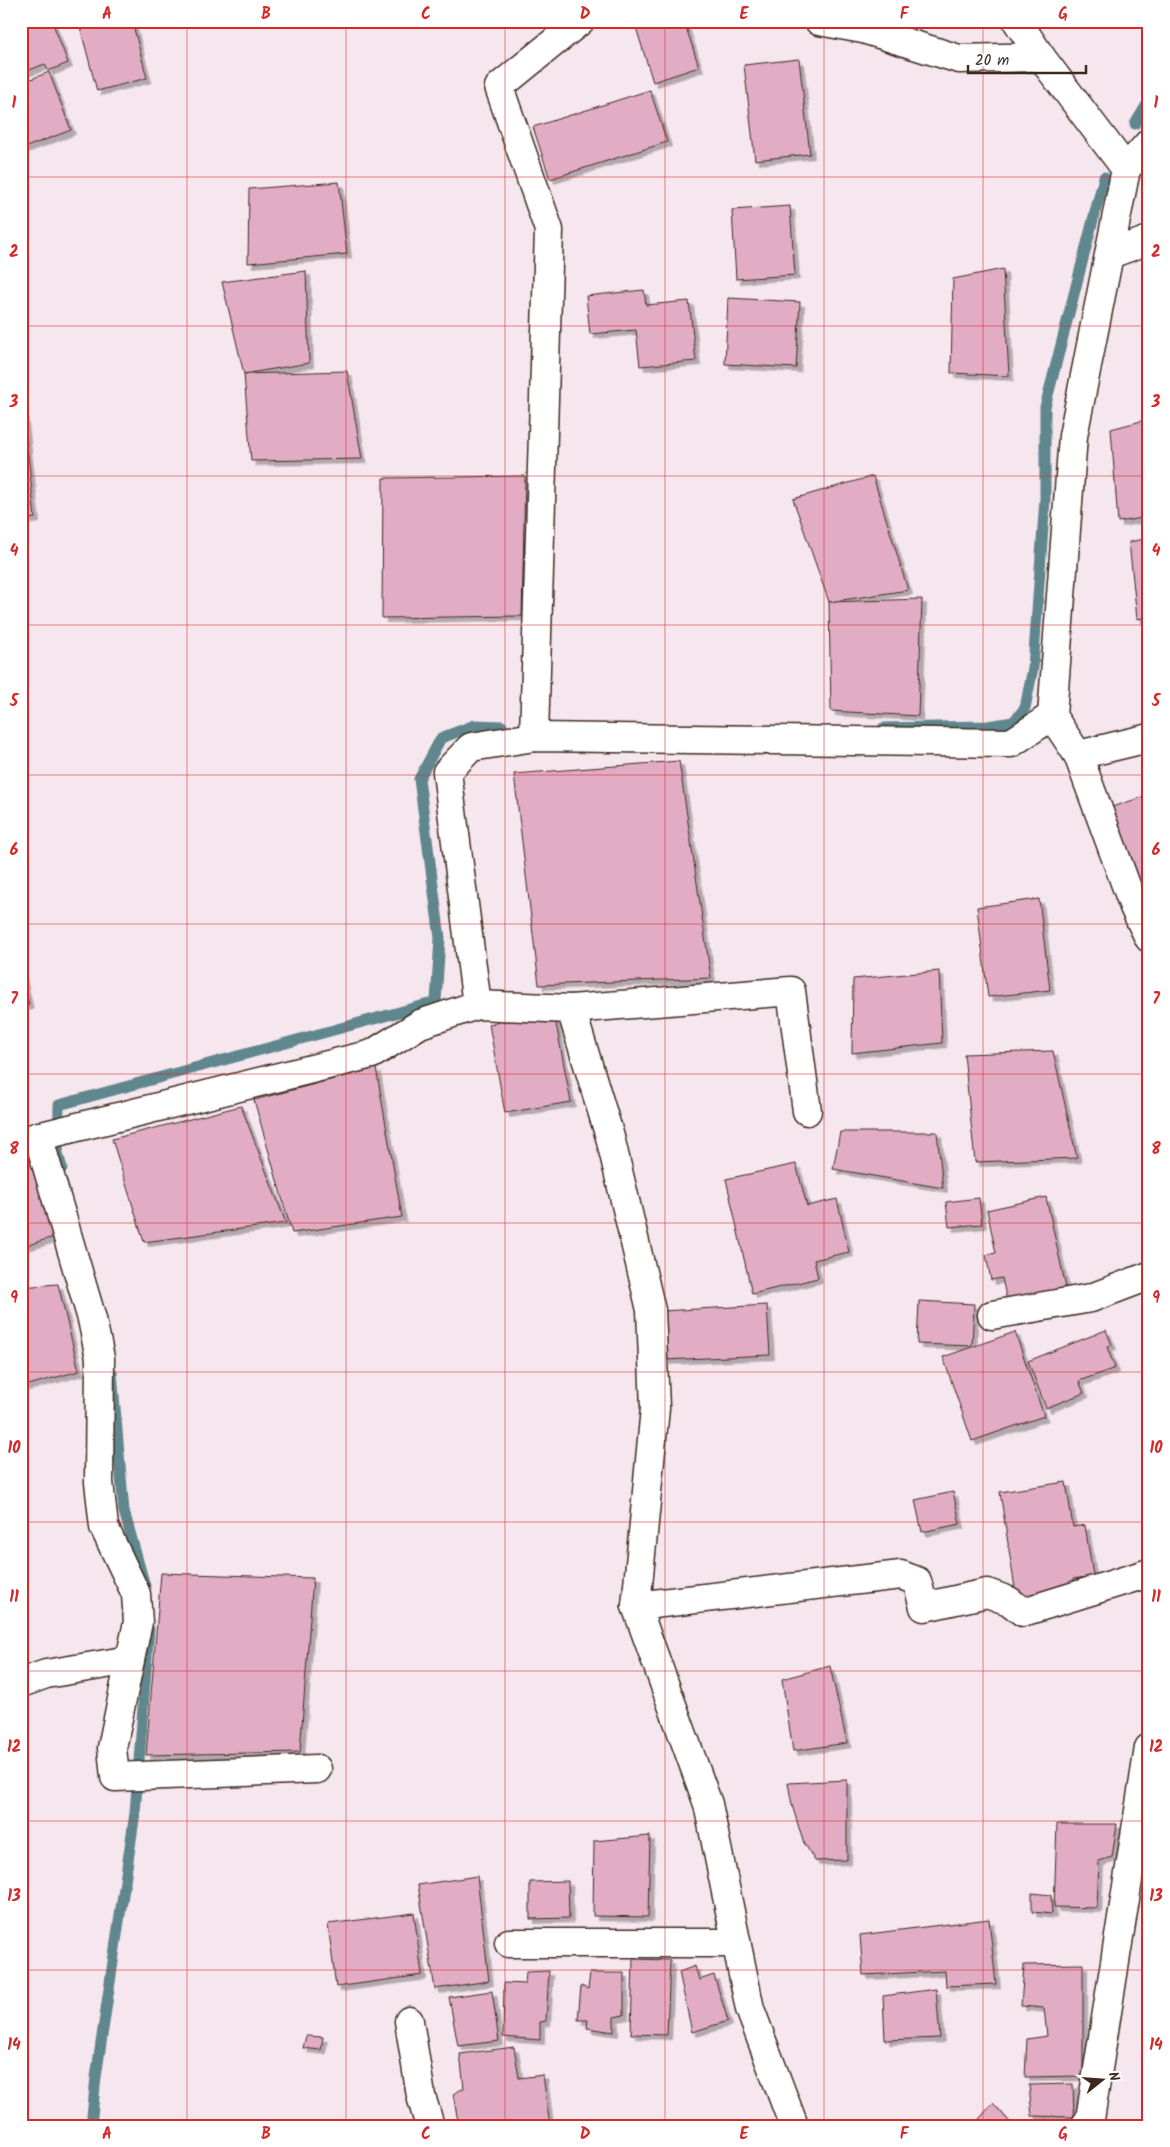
<svg xmlns="http://www.w3.org/2000/svg" width="1170" height="2147" viewBox="0 0 1170 2147" font-family="Kalam,sans-serif">
<style>
.lines{fill:none;stroke-linecap:round;stroke-linejoin:round}
.stream{stroke:#60878d;stroke-width:11}
.building{fill:#e2acc5;stroke:#3b2a1e;filter:url(#shadow)}
.minor-casing{stroke:#3b2a1e;stroke-width:31}
.minor{stroke:#fff;stroke-width:28}
.grid{fill:none;stroke:#d62828;stroke-width:1;stroke-opacity:0.55}
.neatline{fill:none;stroke:#d62828;stroke-width:2}
.grid-label{font-size:16px;text-anchor:middle;font-weight:bold;fill:#d62828}
</style>
<defs>
<filter id="shadow"><feDropShadow dx="4.5" dy="4.5" stdDeviation="0" flood-color="#0004"/></filter>
</defs>
<rect width="100%" height="100%" fill="#f6e6ee"/>
<filter id="ink" filterUnits="userSpaceOnUse"><feTurbulence type="fractalNoise" baseFrequency=".02" numOctaves="2"/><feDisplacementMap in="SourceGraphic" scale="10" xChannelSelector="R" yChannelSelector="G"/><feConvolveMatrix kernelMatrix="1 2 1 2 8 2 1 2 1" color-interpolation-filters="sRGB"/></filter>
<g filter="url(#ink)">
<g class="lines">
<g class="stream">
<polyline points="1135,124 1149,101"/>
<polyline points="883,728 988,726 1013,722 1025,708 1033,668 1045,499 1045,407 1104,177"/>
<polyline points="62,1168 58,1154 59,1105 436,1002 440,938 419,779 441,738 475,725 502,726"/>
<polyline points="112,1373 124,1511 145,1586"/>
<polyline points="91,2126 96,2077 135,1813 149,1629"/>
</g>
</g>
<g class="building">
<polygon points="21,21 52,21 68,63 48,71 45,64 24,72 21,65"/>
<polygon points="85,21 132,21 147,78 97,91 79,23"/>
<polygon points="634,21 684,21 699,67 653,82"/>
<polygon points="799,59 810,154 755,160 744,65"/>
<polygon points="49,72 71,130 21,149 21,83"/>
<polygon points="650,90 667,142 550,179 533,127"/>
<polygon points="339,182 347,254 248,263 249,189"/>
<polygon points="790,206 795,275 736,279 732,210"/>
<polygon points="1003,269 1009,376 951,373 953,279"/>
<polygon points="306,271 309,363 244,374 222,282"/>
<polygon points="644,290 646,305 689,301 696,361 640,366 636,330 590,334 586,296"/>
<polygon points="728,298 800,302 796,368 725,364"/>
<polygon points="347,371 362,459 251,461 244,374"/>
<polygon points="21,392 35,518 21,520"/>
<polygon points="1149,419 1149,517 1118,522 1111,429"/>
<polygon points="525,476 522,616 382,618 383,478"/>
<polygon points="873,476 908,590 829,602 793,499"/>
<polygon points="1149,538 1149,617 1137,619 1129,542"/>
<polygon points="922,599 918,716 831,711 829,602"/>
<polygon points="679,761 711,978 539,985 514,774"/>
<polygon points="1149,795 1149,892 1142,894 1112,807"/>
<polygon points="1039,899 1050,990 988,997 977,907"/>
<polygon points="21,970 29,1005 21,1006"/>
<polygon points="939,971 942,1043 852,1053 853,979"/>
<polygon points="554,1013 571,1102 505,1113 489,1024"/>
<polygon points="1053,1051 1077,1158 975,1162 964,1054"/>
<polygon points="376,1068 402,1217 292,1233 254,1100"/>
<polygon points="241,1106 286,1223 144,1242 112,1139"/>
<polygon points="840,1132 937,1132 943,1188 833,1169"/>
<polygon points="29,1151 57,1236 21,1247 21,1153"/>
<polygon points="796,1164 807,1206 837,1199 849,1252 814,1260 818,1278 752,1294 726,1179"/>
<polygon points="1046,1197 1066,1288 1007,1301 1002,1278 991,1280 986,1255 996,1253 987,1210"/>
<polygon points="979,1198 982,1224 949,1227 946,1202"/>
<polygon points="58,1284 79,1371 21,1387 21,1287"/>
<polygon points="919,1301 974,1304 972,1346 917,1344"/>
<polygon points="767,1305 770,1355 664,1360 662,1311"/>
<polygon points="1106,1330 1112,1345 1107,1347 1115,1368 1079,1381 1084,1393 1046,1408 1028,1361"/>
<polygon points="1015,1332 1044,1416 972,1441 943,1357"/>
<polygon points="1066,1482 1073,1527 1085,1525 1093,1576 1073,1579 1075,1593 1017,1601 1000,1492"/>
<polygon points="953,1492 960,1524 922,1532 915,1500"/>
<polygon points="161,1573 313,1578 300,1752 146,1755"/>
<polygon points="830,1666 847,1743 793,1751 782,1679"/>
<polygon points="847,1780 847,1860 815,1861 803,1841 792,1805 788,1783"/>
<polygon points="1057,1824 1117,1824 1112,1857 1099,1861 1097,1908 1054,1907"/>
<polygon points="650,1836 648,1917 593,1916 594,1841"/>
<polygon points="477,1876 489,1981 435,1989 418,1885"/>
<polygon points="568,1881 569,1918 530,1919 530,1882"/>
<polygon points="1032,1893 1051,1895 1052,1914 1032,1912"/>
<polygon points="414,1913 422,1975 336,1987 328,1924"/>
<polygon points="989,1919 996,1984 946,1986 945,1971 863,1975 860,1935"/>
<polygon points="633,1959 670,1960 667,2035 631,2034"/>
<polygon points="1083,1964 1083,2076 1025,2077 1027,2039 1047,2036 1044,2008 1021,2006 1024,1965"/>
<polygon points="695,1966 699,1980 714,1975 728,2021 692,2032 679,1972"/>
<polygon points="549,1971 546,2021 540,2022 540,2040 503,2037 504,1983 525,1984 526,1972"/>
<polygon points="590,1973 624,1973 624,2015 614,2017 614,2032 587,2028 588,2020 578,2020 581,1986 588,1989"/>
<polygon points="936,1989 940,2038 885,2040 883,1996"/>
<polygon points="492,1991 499,2041 458,2046 449,1997"/>
<polygon points="306,2036 323,2037 321,2050 303,2048"/>
<polygon points="514,2047 519,2078 543,2075 550,2126 471,2126 471,2123 458,2121 453,2094 464,2088 460,2054"/>
<polygon points="1073,2084 1074,2117 1032,2116 1029,2085"/>
<polygon points="993,2103 1013,2126 973,2126"/>
<polygon points="1046,2119 1051,2125 1034,2126"/>
</g>
<g class="lines">
<g class="minor-casing">
<g id="minor">
<polyline points="819,21 863,29 959,59 1041,57"/>
<polyline points="1017,21 1041,57 1126,169"/>
<polyline points="1149,143 1126,169 1073,436 1052,716 1078,755 1134,907 1149,938"/>
<polyline points="1110,254 1149,240"/>
<polyline points="534,737 549,230 499,87 580,21"/>
<polyline points="1078,755 1149,738"/>
<polyline points="477,1005 447,772 471,747 534,737 1011,743 1052,716"/>
<polyline points="571,1009 791,991 807,1111"/>
<polyline points="38,1136 92,1319 100,1358 99,1482 104,1527 136,1594 138,1622 130,1660"/>
<polyline points="21,1141 372,1054 420,1024 477,1005 571,1009 610,1137 651,1310 655,1408 636,1606 708,1804 750,2009 794,2126"/>
<polyline points="992,1315 1091,1298 1149,1276"/>
<polyline points="636,1606 901,1575 917,1581 924,1607 987,1593 1009,1601 1023,1612 1149,1573"/>
<polyline points="21,1683 46,1674 130,1660 112,1748 115,1777 317,1769"/>
<polyline points="509,1943 736,1943"/>
<polyline points="409,2021 421,2096 430,2126"/>
<polyline points="1085,2126 1090,2119 1149,1748"/>
</g>
</g>
<use href="#minor" class="minor"/>
</g>
</g>
<path class="grid" d="M187,21V2126M346,21V2126M505,21V2126M665,21V2126M824,21V2126M983,21V2126M21,177H1149M21,326H1149M21,476H1149M21,625H1149M21,775H1149M21,924H1149M21,1074H1149M21,1223H1149M21,1372H1149M21,1522H1149M21,1671H1149M21,1821H1149M21,1970H1149"/>
<rect width="1170" height="2147" fill="none" stroke="#fff" stroke-width="55"/>
<g transform="translate(1102 2080) rotate(73)" stroke="#ffffff" stroke-width="4" paint-order="stroke">
<path d="M0-4L9 19L0 12L-9 19Z" fill="#3b2a1e"/>
<text y="-8" font-size="14" font-weight="bold" text-anchor="middle" fill="#3b2a1e">N</text>
</g>
<path d="M968 65v8h118v-8" fill="none" stroke="#3b2a1e" stroke-width="2.5"/>
<text x="975" y="65" font-size="15" fill="#3b2a1e" stroke="#ffffff" stroke-width="4" paint-order="stroke">20 m</text>
<rect x="28" y="28" width="1114" height="2092" class="neatline"/>
<g class="grid-label">
<text x="107" y="19">A</text>
<text x="266" y="19">B</text>
<text x="426" y="19">C</text>
<text x="585" y="19">D</text>
<text x="744" y="19">E</text>
<text x="904" y="19">F</text>
<text x="1063" y="19">G</text>
<text x="14" y="108">1</text>
<text x="1156" y="108">1</text>
<text x="14" y="257">2</text>
<text x="1156" y="257">2</text>
<text x="14" y="407">3</text>
<text x="1156" y="407">3</text>
<text x="14" y="556">4</text>
<text x="1156" y="556">4</text>
<text x="14" y="706">5</text>
<text x="1156" y="706">5</text>
<text x="14" y="855">6</text>
<text x="1156" y="855">6</text>
<text x="14" y="1004">7</text>
<text x="1156" y="1004">7</text>
<text x="14" y="1154">8</text>
<text x="1156" y="1154">8</text>
<text x="14" y="1303">9</text>
<text x="1156" y="1303">9</text>
<text x="14" y="1453">10</text>
<text x="1156" y="1453">10</text>
<text x="14" y="1602">11</text>
<text x="1156" y="1602">11</text>
<text x="14" y="1752">12</text>
<text x="1156" y="1752">12</text>
<text x="14" y="1901">13</text>
<text x="1156" y="1901">13</text>
<text x="14" y="2050">14</text>
<text x="1156" y="2050">14</text>
<text x="107" y="2139">A</text>
<text x="266" y="2139">B</text>
<text x="426" y="2139">C</text>
<text x="585" y="2139">D</text>
<text x="744" y="2139">E</text>
<text x="904" y="2139">F</text>
<text x="1063" y="2139">G</text>
</g>
</svg>
